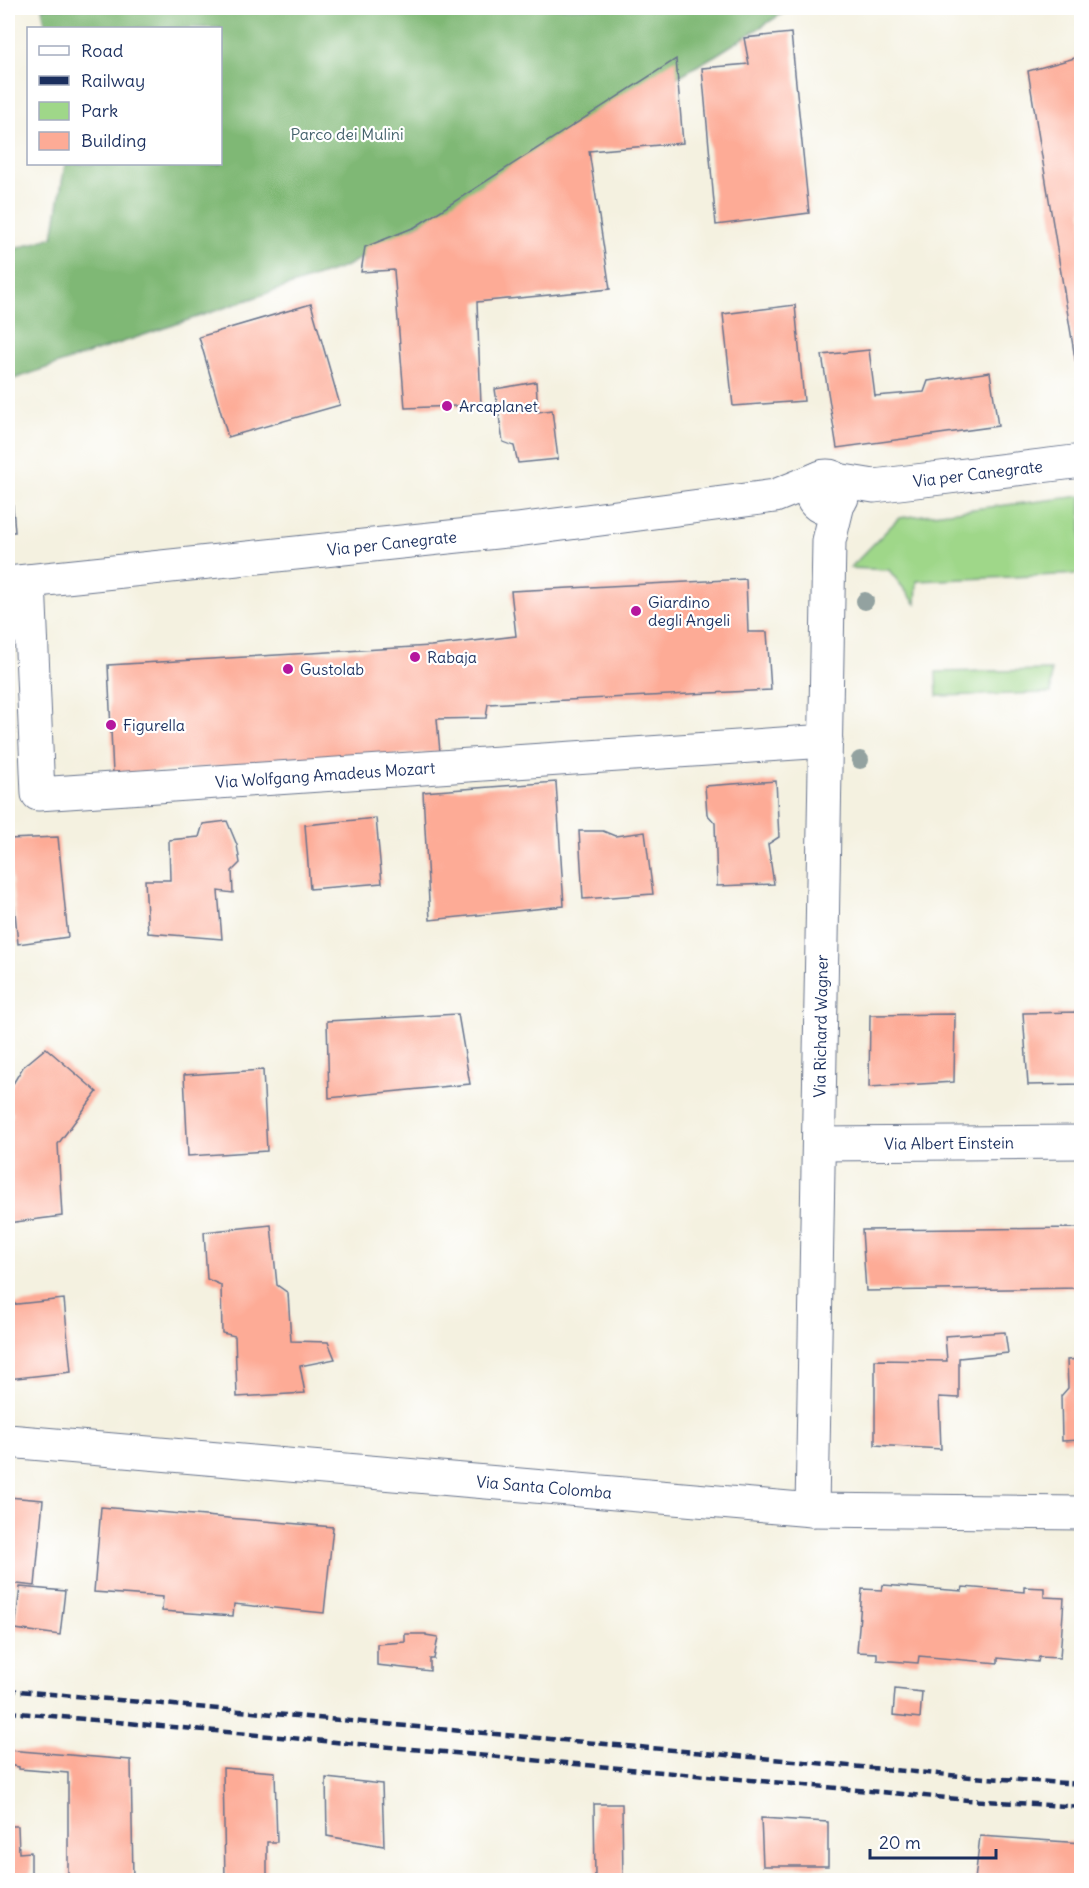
<svg xmlns="http://www.w3.org/2000/svg" width="1089" height="1888" viewBox="0 0 1089 1888" font-family="Delius,sans-serif">
<style>
.green{fill:#9fd789;stroke:#5d8374;stroke-width:1.5}
.forest{fill:#7fb875;stroke:#4d746a;stroke-width:1.5}
.building{fill:#fdab96}
.lines{fill:none;stroke-linecap:round;stroke-linejoin:round}
.minor-casing{stroke:#67738c;stroke-width:35}
.tertiary-casing{stroke:#67738c;stroke-width:35}
.minor{stroke:#fff;stroke-width:33}
.tertiary{stroke:#fff;stroke-width:33}
.rail{stroke:#1b2f5e;stroke-width:4.5;stroke-dasharray:9 4.5;stroke-linecap:butt}
.tree{fill:#93a2a0}
.poi-dot{fill:#b5179e;stroke:#fff;stroke-width:2}
.labels{text-anchor:middle;stroke-width:4.5;stroke-linejoin:round;paint-order:stroke}
.park-label{font-size:16px;fill:#43616b;stroke:#fff}
.poi-label{font-size:16px;fill:#1b2f5e;stroke:#fff;text-anchor:start}
.street-label{font-size:16px;fill:#1b2f5e;stroke:#fff}
</style>
<rect width="100%" height="100%" fill="#fff"/>
<filter id="ink" filterUnits="userSpaceOnUse"><feTurbulence type="fractalNoise" baseFrequency=".0167" numOctaves="2"/><feDisplacementMap in="SourceGraphic" scale="12" xChannelSelector="R" yChannelSelector="G"/><feConvolveMatrix kernelMatrix="1 2 1 2 8 2 1 2 1" color-interpolation-filters="sRGB"/></filter>
<filter id="wash" filterUnits="userSpaceOnUse"><feTurbulence type="fractalNoise" baseFrequency=".008" numOctaves="4" result="noise"/><feDisplacementMap in="SourceGraphic" scale="24" xChannelSelector="R" yChannelSelector="G"/><feGaussianBlur stdDeviation="1.35" result="paint"/><feColorMatrix in="noise" values="0 0 0 0 0 0 0 0 0 0 0 0 0 0 0 0 0 1.4 0 .05"/><feComposite in="paint" operator="in"/></filter>
<g filter="url(#wash)">
<rect width="100%" height="100%" fill="#f4f1e0"/>
<g class="green">
<polygon points="1081,496 1081,574 917,581 916,604 889,570 850,568 899,518"/>
<polygon points="1051,670 1051,693 937,696 936,672"/>
</g>
<polygon class="forest" points="42,8 791,8 716,55 345,267 8,381 8,251 53,237 65,164 220,164 220,28 46,28"/>
<g id="blocks">
<g class="building">
<polygon points="791,33 809,213 716,225 702,68 749,64 744,38"/>
<polygon points="1082,56 1082,389 1080,389 1028,71"/>
<polygon points="676,59 683,143 589,151 610,289 477,302 481,405 405,408 394,270 361,272 365,247 415,227"/>
<polygon points="311,304 340,405 228,437 199,337"/>
<polygon points="795,305 804,401 733,406 723,314"/>
<polygon points="869,350 875,396 924,392 928,381 990,372 998,426 837,448 822,355"/>
<polygon points="536,382 538,412 552,410 558,459 518,463 514,446 503,442 495,389"/>
<polygon points="8,494 12,494 15,532 8,532"/>
<polygon points="746,579 748,632 767,632 771,690 488,704 486,718 437,719 440,752 113,774 108,665 431,646 516,636 511,591"/>
<polygon points="776,781 779,837 768,844 774,884 717,886 715,823 707,814 705,786"/>
<polygon points="556,782 564,906 430,920 423,792"/>
<polygon points="376,818 382,883 310,889 305,825"/>
<polygon points="227,821 237,845 240,863 232,871 233,893 218,891 222,939 148,933 145,880 170,880 169,840 199,837 203,824"/>
<polygon points="579,831 603,831 615,836 645,832 653,894 583,899"/>
<polygon points="58,837 68,937 18,944 8,839"/>
<polygon points="1082,1012 1082,1084 1028,1085 1023,1013"/>
<polygon points="458,1014 470,1084 329,1098 327,1021"/>
<polygon points="955,1014 954,1082 869,1087 870,1015"/>
<polygon points="46,1048 97,1092 58,1144 62,1216 8,1223 8,1127 13,1113 8,1110 8,1092 23,1067"/>
<polygon points="263,1070 267,1151 188,1156 184,1075"/>
<polygon points="271,1225 277,1285 288,1293 291,1341 328,1342 335,1359 300,1366 305,1393 237,1397 235,1336 222,1333 221,1285 207,1279 204,1232"/>
<polygon points="1082,1228 1082,1288 866,1291 862,1230"/>
<polygon points="64,1299 71,1372 8,1379 8,1305"/>
<polygon points="1005,1332 1008,1353 959,1358 959,1398 939,1397 941,1449 875,1445 875,1360 947,1361 945,1336"/>
<polygon points="1082,1359 1082,1440 1062,1441 1061,1396 1068,1388 1067,1360"/>
<polygon points="8,1497 43,1500 35,1586 8,1583"/>
<polygon points="101,1507 333,1527 324,1613 234,1604 233,1616 162,1611 163,1597 94,1592"/>
<polygon points="883,1585 962,1591 963,1587 1024,1592 1024,1587 1044,1588 1044,1597 1064,1598 1060,1658 1039,1657 1038,1662 998,1658 998,1663 919,1656 918,1663 877,1660 877,1653 857,1652 862,1589 882,1590"/>
<polygon points="20,1587 65,1591 60,1635 15,1629"/>
<polygon points="405,1634 426,1634 426,1635 438,1637 434,1659 430,1659 430,1671 377,1665 377,1644 405,1642"/>
<polygon points="895,1689 922,1692 920,1718 893,1715"/>
<polygon points="8,1750 131,1760 133,1880 68,1880 68,1773 19,1769 19,1767 8,1765"/>
<polygon points="223,1768 275,1772 277,1842 267,1842 267,1880 225,1880"/>
<polygon points="326,1778 382,1784 384,1846 327,1836"/>
<polygon points="594,1804 622,1804 623,1880 595,1880"/>
<polygon points="761,1818 828,1822 828,1866 763,1866"/>
<polygon points="8,1826 18,1826 19,1853 31,1852 31,1880 8,1880"/>
<polygon points="980,1836 1082,1843 1082,1880 975,1880"/>
</g>
</g>
</g>
<g filter="url(#ink)">
<use href="#blocks" fill-opacity="0" stroke="#67738c" stroke-width="1.5"/>
<g class="lines">
<g class="minor-casing">
<g id="minor">
<path id="s1" d="M29,581L38,794L826,741"/>
<path id="s2" d="M819,1144L1082,1142"/>
<path id="s3" d="M8,1441L812,1510L1082,1513"/>
<path id="s4" d="M812,1510L829,541L838,504"/>
</g>
</g>
<g class="tertiary-casing">
<g id="tertiary">
<circle cx="827" cy="492" r="16"/>
<path id="s5" d="M837,480L874,486L1082,461"/>
<path id="s6" d="M8,583L517,530L775,496L817,479"/>
</g>
</g>
<use href="#minor" class="minor"/>
<use href="#tertiary" class="tertiary"/>
<g class="rail">
<polyline points="8,1690 971,1777 1082,1784"/>
<polyline points="8,1712 968,1800 1082,1807"/>
</g>
</g>
<g class="tree">
<circle cx="865" cy="601" r="9"/>
<circle cx="860" cy="760" r="9"/>
</g>
</g>
<g class="poi-dot">
<circle cx="447" cy="406" r="6"/>
<circle cx="636" cy="611" r="6"/>
<circle cx="415" cy="657" r="6"/>
<circle cx="288" cy="669" r="6"/>
<circle cx="111" cy="725" r="6"/>
</g>
<g class="labels">
<g class="park-label">
<text x="347" y="140">Parco dei Mulini</text>
</g>
<g class="poi-label">
<text x="459" y="412">Arcaplanet</text>
<text x="648" y="608">Giardino<tspan x="648" dy="18">degli Angeli</tspan></text>
<text x="427" y="663">Rabaja</text>
<text x="300" y="675">Gustolab</text>
<text x="123" y="731">Figurella</text>
</g>
<g class="street-label">
<text dy="6" stroke="none"><textPath href="#s5" startOffset="142">Via per Canegrate</textPath></text>
<text dy="6" stroke="none"><textPath href="#s6" startOffset="386">Via per Canegrate</textPath></text>
<text dy="6" stroke="none"><textPath href="#s1" startOffset="501">Via Wolfgang Amadeus Mozart</textPath></text>
<text dy="6" stroke="none"><textPath href="#s4" startOffset="484">Via Richard Wagner</textPath></text>
<text dy="6" stroke="none"><textPath href="#s2" startOffset="130">Via Albert Einstein</textPath></text>
<text dy="6" stroke="none"><textPath href="#s3" startOffset="538">Via Santa Colomba</textPath></text>
</g>
</g>
<rect width="1089" height="1888" fill="none" stroke="#fff" stroke-width="30"/>
<rect x="27" y="27" width="195" height="138" fill="#ffffff" stroke="#a4acbf" stroke-width="1.5"/>
<rect x="39" y="46" width="30" height="9" fill="#ffffff" stroke="#a4acbf" stroke-width="1.5"/>
<text x="81" y="57" font-size="18" fill="#1b2f5e">Road</text>
<rect x="39" y="76" width="30" height="9" fill="#1b2f5e" stroke="#a4acbf" stroke-width="1.5"/>
<text x="81" y="87" font-size="18" fill="#1b2f5e">Railway</text>
<rect x="39" y="102" width="30" height="18" fill="#9fd789" stroke="#a4acbf" stroke-width="1.5"/>
<text x="81" y="117" font-size="18" fill="#1b2f5e">Park</text>
<rect x="39" y="132" width="30" height="18" fill="#fdab96" stroke="#a4acbf" stroke-width="1.5"/>
<text x="81" y="147" font-size="18" fill="#1b2f5e">Building</text>
<path d="M870 1849v9h126v-9" fill="none" stroke="#1b2f5e" stroke-width="3"/>
<text x="879" y="1849" font-size="18" fill="#1b2f5e" stroke="#ffffff" stroke-width="4.5" paint-order="stroke">20 m</text>
</svg>
